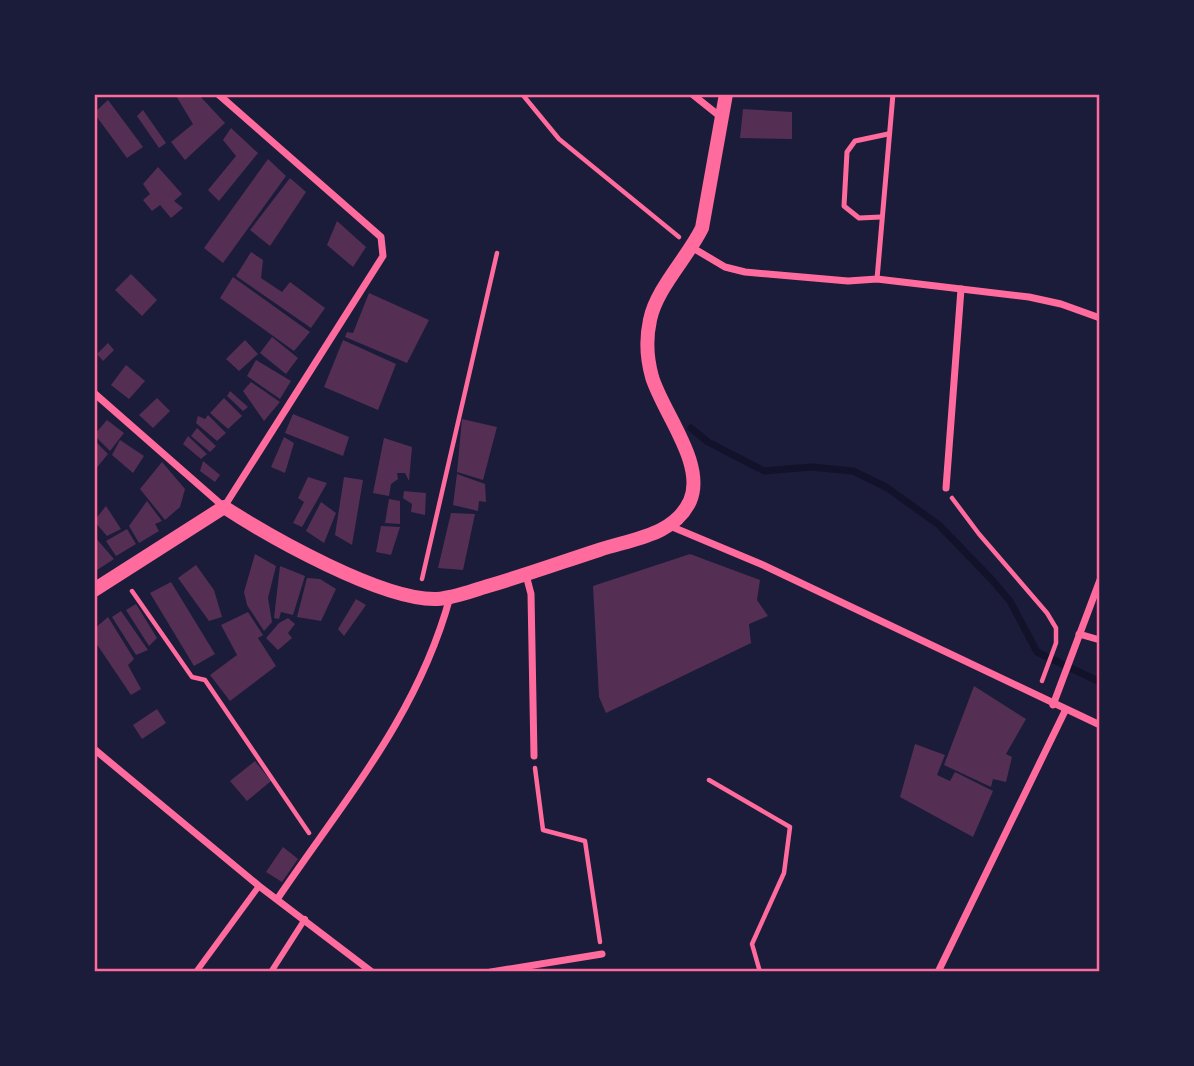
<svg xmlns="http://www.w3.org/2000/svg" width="1194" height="1066" viewBox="0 0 1194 1066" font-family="'Source Sans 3',sans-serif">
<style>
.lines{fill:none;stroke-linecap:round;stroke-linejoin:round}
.stream{stroke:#12122b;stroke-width:7}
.building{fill:#542f53}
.path{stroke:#ff6b9d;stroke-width:4.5}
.service{stroke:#ff6b9d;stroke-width:5}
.pedestrian{stroke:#ff6b9d;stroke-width:6}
.minor{stroke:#ff6b9d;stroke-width:7}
.secondary{stroke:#ff6b9d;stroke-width:14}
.neatline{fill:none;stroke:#ff6b9d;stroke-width:2.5}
</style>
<rect width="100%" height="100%" fill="#1b1b3a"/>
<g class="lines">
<polyline class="stream" points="691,428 708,442 764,471 811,467 853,471 886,487 939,525 992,580 1010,601 1037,652 1100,682"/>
</g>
<g class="building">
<polygon points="175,94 198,94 225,123 185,160 171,142 193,124"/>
<polygon points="108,100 143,147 127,158 94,113"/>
<polygon points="743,109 792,112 792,139 740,138"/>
<polygon points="143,110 166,143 159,148 137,116"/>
<polygon points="231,128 258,153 219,201 208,190 236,156 223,140"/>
<polygon points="268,159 286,176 223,263 204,248"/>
<polygon points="158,167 182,194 174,201 183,208 171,218 160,205 152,211 143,200 150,194 143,184"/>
<polygon points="290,178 306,192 270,246 250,230"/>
<polygon points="337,221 366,247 353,267 327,245"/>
<polygon points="251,252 263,260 261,278 282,292 290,282 325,308 311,328 236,276"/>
<polygon points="131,274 157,300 142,316 115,290"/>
<polygon points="233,277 310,332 294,351 220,298"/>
<polygon points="369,293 429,320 407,363 345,337 347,332 353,333"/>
<polygon points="272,337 298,358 286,374 260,353"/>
<polygon points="245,340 258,354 239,371 226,359"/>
<polygon points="343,340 396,364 378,410 324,387"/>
<polygon points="108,343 114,350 103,361 97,354"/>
<polygon points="256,360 291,381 280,399 247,376"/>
<polygon points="126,365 145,381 129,399 111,385"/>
<polygon points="251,382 280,402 264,421 243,391"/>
<polygon points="230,391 248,407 243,411 227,396"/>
<polygon points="157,398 170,411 153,428 139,415"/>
<polygon points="224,398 242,416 228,429 210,413"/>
<polygon points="293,414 349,437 343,456 285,433"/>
<polygon points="208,415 226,433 217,441 196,423 198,416 205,419"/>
<polygon points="462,419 497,427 483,480 457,472"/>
<polygon points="107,420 124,433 110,451 94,435"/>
<polygon points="197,428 216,446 210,452 191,436"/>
<polygon points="188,436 207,454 201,459 183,444"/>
<polygon points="284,437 294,443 285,473 271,467"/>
<polygon points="384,438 412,447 409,481 405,473 397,473 398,479 391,484 389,496 373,493"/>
<polygon points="94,440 108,454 94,471"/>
<polygon points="120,440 144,456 133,473 112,455"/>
<polygon points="203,461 220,475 215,482 200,471"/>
<polygon points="162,462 185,489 180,507 165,520 140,489"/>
<polygon points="457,474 485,484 486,502 479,501 478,511 453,505"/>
<polygon points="308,477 327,483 302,527 293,523 304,502 298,498"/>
<polygon points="344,477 363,480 352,545 335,535"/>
<polygon points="404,491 426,493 425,515 411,512 412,504 403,498"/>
<polygon points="389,499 400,501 400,524 385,523"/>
<polygon points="147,501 162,521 155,524 159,531 139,543 129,526"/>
<polygon points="321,502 336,513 324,543 306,531"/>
<polygon points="106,506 121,529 107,536 94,521"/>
<polygon points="451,513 475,514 463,570 438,568"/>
<polygon points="381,526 400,527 391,555 376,552"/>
<polygon points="127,529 136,544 116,556 106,541"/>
<polygon points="94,536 114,559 94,572"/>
<polygon points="255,554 276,566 268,598 272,622 264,631 247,605 244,592"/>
<polygon points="690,554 760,580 757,600 768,616 749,624 751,643 606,713 599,697 593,586"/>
<polygon points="196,565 214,590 222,617 209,621 178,578"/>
<polygon points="280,566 305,576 293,615 281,612 279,619 274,618"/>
<polygon points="307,578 320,579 336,589 321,621 297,617"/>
<polygon points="171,582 215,654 194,666 150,593"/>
<polygon points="356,599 366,605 344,636 338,629"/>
<polygon points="136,604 157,638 149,646 126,610"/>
<polygon points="121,611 148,650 136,655 112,617"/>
<polygon points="248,612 263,635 258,638 276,666 230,701 210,675 237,655 221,625"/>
<polygon points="108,617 134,659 128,665 141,689 131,695 94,640 94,629"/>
<polygon points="288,618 295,624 288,633 292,638 278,650 266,638 279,623"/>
<polygon points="974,686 1026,719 1006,754 1012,757 1006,782 993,779 991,787 944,765"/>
<polygon points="157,709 166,723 142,739 133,725"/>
<polygon points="915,744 945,755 937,775 950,781 955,772 993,791 973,837 900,797"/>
<polygon points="255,761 271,781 247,801 230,781"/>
<polygon points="283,847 298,859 282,882 266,872"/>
</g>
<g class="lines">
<g class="path">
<polyline points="522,94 559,139 679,237"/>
<polyline points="952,498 979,534 1047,613 1056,628 1056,643 1042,681"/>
<polyline points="422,579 497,253"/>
<polyline points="132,591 192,677 205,680 309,833"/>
<polyline points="535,768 543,830 585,841 600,942"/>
<polyline points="709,780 790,827 784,873 752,944 760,972"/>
</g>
<g class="service">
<polyline points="881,217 859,218 844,206 847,152 855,141 888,134"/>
<polyline points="877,279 893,94"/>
</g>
<g class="pedestrian">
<polyline points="196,972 259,886"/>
<polyline points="271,972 305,919"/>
</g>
<g class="minor">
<polyline points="692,94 722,118"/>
<polyline points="693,248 725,267 745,272 848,281 877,279 1029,297 1061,304 1100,318"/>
<polyline points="94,393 224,507 383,256 381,237 218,94"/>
<polyline points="946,488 961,289"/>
<polyline points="670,526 763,565 1100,725"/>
<polyline points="526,575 531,594 534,756"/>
<polyline points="1079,634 1100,640"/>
<polyline points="1053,705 1100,580"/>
<polyline points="94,749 259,886 372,972"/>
<path d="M278,898C345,799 418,715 450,597"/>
<polyline points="491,972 602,954"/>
<polyline points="938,972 1065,711"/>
</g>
<path class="secondary" d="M94,590L224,507C270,537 383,601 437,599C454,598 471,591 488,586C526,575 562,562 599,550C631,539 674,536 690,501C706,464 663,413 652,377C647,359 646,338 650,320C656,289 688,257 702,228L726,94"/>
</g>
<rect width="1194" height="1066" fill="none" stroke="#1b1b3a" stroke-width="192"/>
<rect x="96" y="96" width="1002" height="874" class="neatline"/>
</svg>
